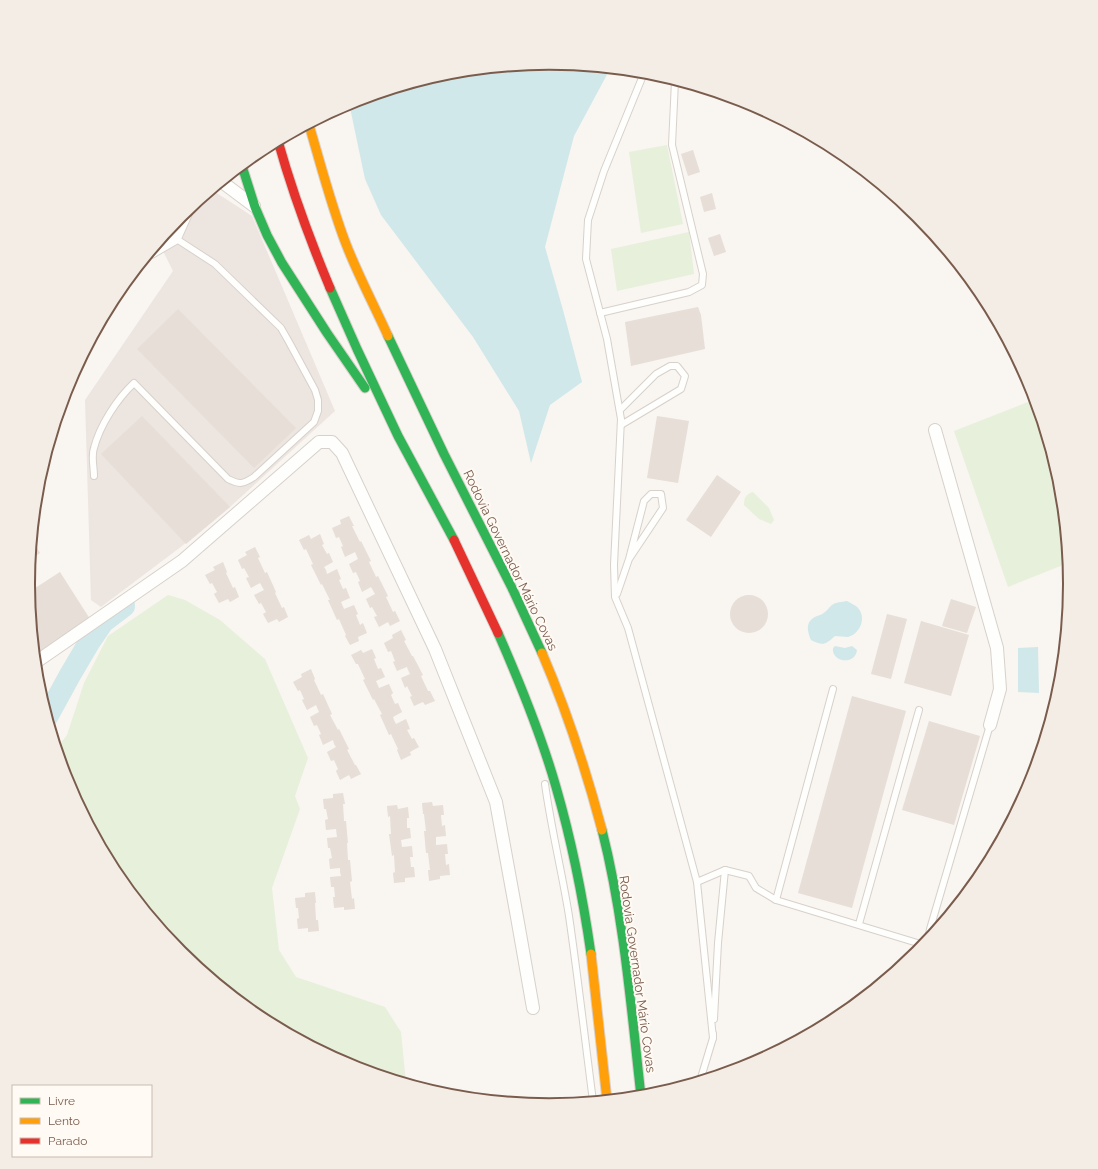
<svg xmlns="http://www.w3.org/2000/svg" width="1098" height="1169" viewBox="0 0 1098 1169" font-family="Raleway,sans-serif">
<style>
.industrial{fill:#ede5e0}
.green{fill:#e7f0db}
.water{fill:#d0e8ea}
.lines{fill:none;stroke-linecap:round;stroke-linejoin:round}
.river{stroke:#d0e8ea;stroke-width:22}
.building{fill:#e6ded7}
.lane-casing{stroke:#d7d1cb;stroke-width:8}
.street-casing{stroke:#d7d1cb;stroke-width:14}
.fast-casing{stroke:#dad1cc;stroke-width:11}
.slow-casing{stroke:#dad1cc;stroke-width:11}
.jam-casing{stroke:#dad1cc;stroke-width:11}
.lane{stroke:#fefefd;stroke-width:6}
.street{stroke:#fefefd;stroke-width:12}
.fast{stroke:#30b455;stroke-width:9}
.slow{stroke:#ff9f0a;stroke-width:9}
.jam{stroke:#e5322d;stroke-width:9}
.labels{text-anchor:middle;stroke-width:4;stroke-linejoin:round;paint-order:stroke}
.street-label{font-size:13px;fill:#7a5c4d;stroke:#fffaf3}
.rim{fill:none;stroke:#7a5c4d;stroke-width:2}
</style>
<rect width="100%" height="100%" fill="#f9f5f0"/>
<polygon class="industrial" points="212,190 252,216 335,411 230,507 182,546 101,607 91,600 85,400 173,271 159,243 181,216"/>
<g class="green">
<polygon points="667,145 683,224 641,233 629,152"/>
<polygon points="689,232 694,274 617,291 611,249"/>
<polygon points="1033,400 1060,486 1068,563 1008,587 954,431"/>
<path d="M753,492L769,508L774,520L771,524L759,519L744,505C744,498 746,494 753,492Z"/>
<polygon points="168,595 185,600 220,620 265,659 308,758 295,796 300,809 272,888 279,950 296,977 385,1007 401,1032 406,1083 349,1066 259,1018 180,953 116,874 68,784 57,748 67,735 84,683 108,636"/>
</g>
<g class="water">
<polygon points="549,64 610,69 574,136 545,247 563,310 582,382 550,405 531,463 519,411 473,337 381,215 365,179 349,103 448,73"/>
<path d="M847,601C850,603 853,604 856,606C867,615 862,633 848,637C844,637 839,636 835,636C825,645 823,646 811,640C807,630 805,621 817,616C820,615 823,614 825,612C828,610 829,607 832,605C836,602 842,602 847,601Z"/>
<path d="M835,646L845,648L852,646L857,650C855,666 831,662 833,648Z"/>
<polygon points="1038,647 1039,693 1018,692 1018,648"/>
</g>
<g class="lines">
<polyline class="river" points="47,717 70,675 90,641 103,622 124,606"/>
</g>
<g class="building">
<polygon points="693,150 700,172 688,176 681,154"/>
<polygon points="712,193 716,209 704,212 700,197"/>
<polygon points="720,234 726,252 714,256 708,238"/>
<polygon points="698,307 701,315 705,349 631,366 625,322"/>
<polygon points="178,309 296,428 254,468 137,349"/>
<polygon points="142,416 230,507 186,544 101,454"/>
<polygon points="657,416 689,421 678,483 647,478"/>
<polygon points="717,475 741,492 711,537 686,520"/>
<polygon points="349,516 354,526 352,526 360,542 361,541 371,561 369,562 376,577 378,576 388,596 386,597 393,612 395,611 400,621 390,626 388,622 379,627 374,617 377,616 372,607 370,608 366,599 375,594 371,587 362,592 358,582 360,581 356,572 353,573 349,564 358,559 355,552 345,557 341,547 343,546 339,537 336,538 332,528 341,524 340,520"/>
<polygon points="320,534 324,544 322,545 327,554 329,553 333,562 324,567 326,570 327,574 337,569 341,579 339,580 343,589 346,588 350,598 341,602 344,609 354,605 358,614 356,615 360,625 363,623 367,633 358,637 359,641 350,645 345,636 346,635 339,619 337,620 328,600 330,600 322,584 321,585 311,565 313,564 306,549 304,550 299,540 309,535 311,539"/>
<polygon points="32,540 40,553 30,560"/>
<polygon points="255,547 260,557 258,558 265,573 267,572 276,592 275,593 282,608 284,607 288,617 279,622 277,619 268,623 263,614 266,612 261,603 259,604 254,595 264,590 260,583 251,588 246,578 249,577 244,568 242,569 238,560 247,555 245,552"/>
<polygon points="223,562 227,572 226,573 233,588 235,587 239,597 230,602 228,599 219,603 214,594 217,592 212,583 210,584 205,575 215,570 213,567"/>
<polygon points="60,572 90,619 35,655 29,592"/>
<circle cx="749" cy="614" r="19"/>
<polygon points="951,599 976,607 967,633 942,626"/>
<polygon points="887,614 907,619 891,679 871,674"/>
<polygon points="921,621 969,635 951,696 904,683"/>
<polygon points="401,630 406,640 404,641 412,656 413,656 423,675 421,676 428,691 430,691 435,701 425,705 423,702 414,706 410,697 412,696 407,686 405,688 401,678 410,674 408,670 407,667 397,671 393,662 395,661 391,651 388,652 384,643 393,638 392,635"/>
<polygon points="372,649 376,658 374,659 378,669 381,668 385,677 376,681 379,688 389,684 393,693 391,695 395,704 398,703 402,712 393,717 394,720 396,724 406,719 410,729 407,730 412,739 414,738 419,747 410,752 411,755 401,760 397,750 398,749 391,734 389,735 380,715 382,714 374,699 373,700 363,680 365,679 358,664 356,664 351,655 361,650 363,653"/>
<polygon points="311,669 315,679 314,680 321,695 323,694 332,714 330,715 338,730 339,729 349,749 347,750 355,765 356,765 361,774 351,779 349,775 340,780 336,771 338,769 334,760 331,761 327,752 336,747 334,744 333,740 323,745 319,735 321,734 317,725 314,726 310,717 319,712 316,705 307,710 302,700 304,699 300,690 298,691 293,682 302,677 301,674"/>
<polygon points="852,696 906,711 852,908 798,893"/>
<polygon points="929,721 980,736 954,825 902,810"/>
<polygon points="343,793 345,804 343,804 344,821 346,821 348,843 347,843 348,860 350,860 352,881 350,882 352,899 354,898 355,909 344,910 344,907 334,908 333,897 335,897 334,887 331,887 330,877 341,876 340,872 340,868 330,869 329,859 332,858 330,848 328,848 327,838 337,837 336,829 326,830 325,820 328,819 326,809 324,809 323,799 333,798 333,794"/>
<polygon points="432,802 433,806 443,805 444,815 441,815 442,826 445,825 446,836 436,837 436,845 447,844 448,854 445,854 446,865 449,864 450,875 440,876 440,879 429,881 428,870 430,870 428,853 426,853 424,831 426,831 424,814 423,814 422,803"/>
<polygon points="1014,804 1019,806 1009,825 1008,824"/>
<polygon points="397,805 398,809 408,807 409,818 407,818 407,828 410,828 411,838 401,840 402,847 412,846 413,857 410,857 411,867 414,867 415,877 405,878 405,882 394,883 393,873 395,872 394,855 392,856 389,834 391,834 390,816 388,817 387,806"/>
<polygon points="315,892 316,903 315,903 316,920 318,920 319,931 308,932 308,928 298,929 297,919 299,918 298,908 296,908 295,898 305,897 305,893"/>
</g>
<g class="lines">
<g class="lane-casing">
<g id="lane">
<polyline points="644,73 604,171 588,220 586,259 607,339 621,419 614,565 615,597 628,628 697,882 713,1038"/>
<polyline points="600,313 689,292 702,285 703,274 672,145 675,81"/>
<polyline points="620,410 656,374 670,366 677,366 685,376 681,389 621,425"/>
<path d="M94,476C94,467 91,456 94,448C100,425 117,399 134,383L228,479C240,485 243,484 254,477L314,422L318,411V400L315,390L289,342L281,328L215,264L175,238"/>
<polyline points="617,594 629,559 663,508 661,494 651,494 644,501 629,559"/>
<path d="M545,784C551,828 562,872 569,916C578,978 585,1040 593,1101"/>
<polyline points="697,882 725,870 749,876 756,888 776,900 924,945"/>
<polyline points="776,900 833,689"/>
<polyline points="859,924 919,710"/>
<polyline points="928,940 930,929 990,725"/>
<polyline points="714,1019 718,943 725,870"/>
<polyline points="700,1081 713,1038 713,1034"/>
</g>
</g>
<g class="street-casing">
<g id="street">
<polyline points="222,182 254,206"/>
<polyline points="151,252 175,238 187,211"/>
<polyline points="935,430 997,648 1000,689 990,725"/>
<polyline points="36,662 182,561 319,442 332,442 342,453 435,649 496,802 517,917 533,1008"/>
</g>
</g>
<g class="fast-casing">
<g id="fast">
<polyline points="242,166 255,207 267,235 282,263 327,333 365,388"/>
<polyline points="330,288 357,349 398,436 454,540"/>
<polyline points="388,336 444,454 512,588 542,653"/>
<path d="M498,633C520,683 541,734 556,787C572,842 583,898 591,954"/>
<path d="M602,830C624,917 631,1007 641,1096"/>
</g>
</g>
<g class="slow-casing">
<g id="slow">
<path d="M309,125C321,165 331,205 346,244C358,275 374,305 388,336"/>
<path d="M542,653C567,711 586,770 602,830"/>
<polyline points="591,954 607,1100"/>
</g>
</g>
<g class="jam-casing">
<g id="jam">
<path d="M278,141C292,191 310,240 330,288"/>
<polyline points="454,540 498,633"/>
</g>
</g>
<use href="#lane" class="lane"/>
<use href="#street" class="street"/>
<use href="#fast" class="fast"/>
<use href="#slow" class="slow"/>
<use href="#jam" class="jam"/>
</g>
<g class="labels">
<g class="street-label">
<text transform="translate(511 560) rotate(64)" y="5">Rodovia Governador Mário Covas</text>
<text transform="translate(638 974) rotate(82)" y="5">Rodovia Governador Mário Covas</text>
</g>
</g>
<path d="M0 0H1098V1169H0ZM35 584a514 514 0 1 1 1028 0a514 514 0 1 1-1028 0Z" fill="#f4ede6" fill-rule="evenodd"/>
<path class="rim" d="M35 584a514 514 0 1 1 1028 0a514 514 0 1 1-1028 0Z"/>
<rect x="12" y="1085" width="140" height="72" fill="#fffaf3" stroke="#cabbb1"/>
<rect x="20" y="1098" width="20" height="6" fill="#30b455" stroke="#cabbb1"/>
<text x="48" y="1105" font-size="12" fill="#7a5c4d">Livre</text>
<rect x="20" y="1118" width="20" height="6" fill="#ff9f0a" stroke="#cabbb1"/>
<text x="48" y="1125" font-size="12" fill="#7a5c4d">Lento</text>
<rect x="20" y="1138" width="20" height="6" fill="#e5322d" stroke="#cabbb1"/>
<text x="48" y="1145" font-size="12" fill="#7a5c4d">Parado</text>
</svg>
